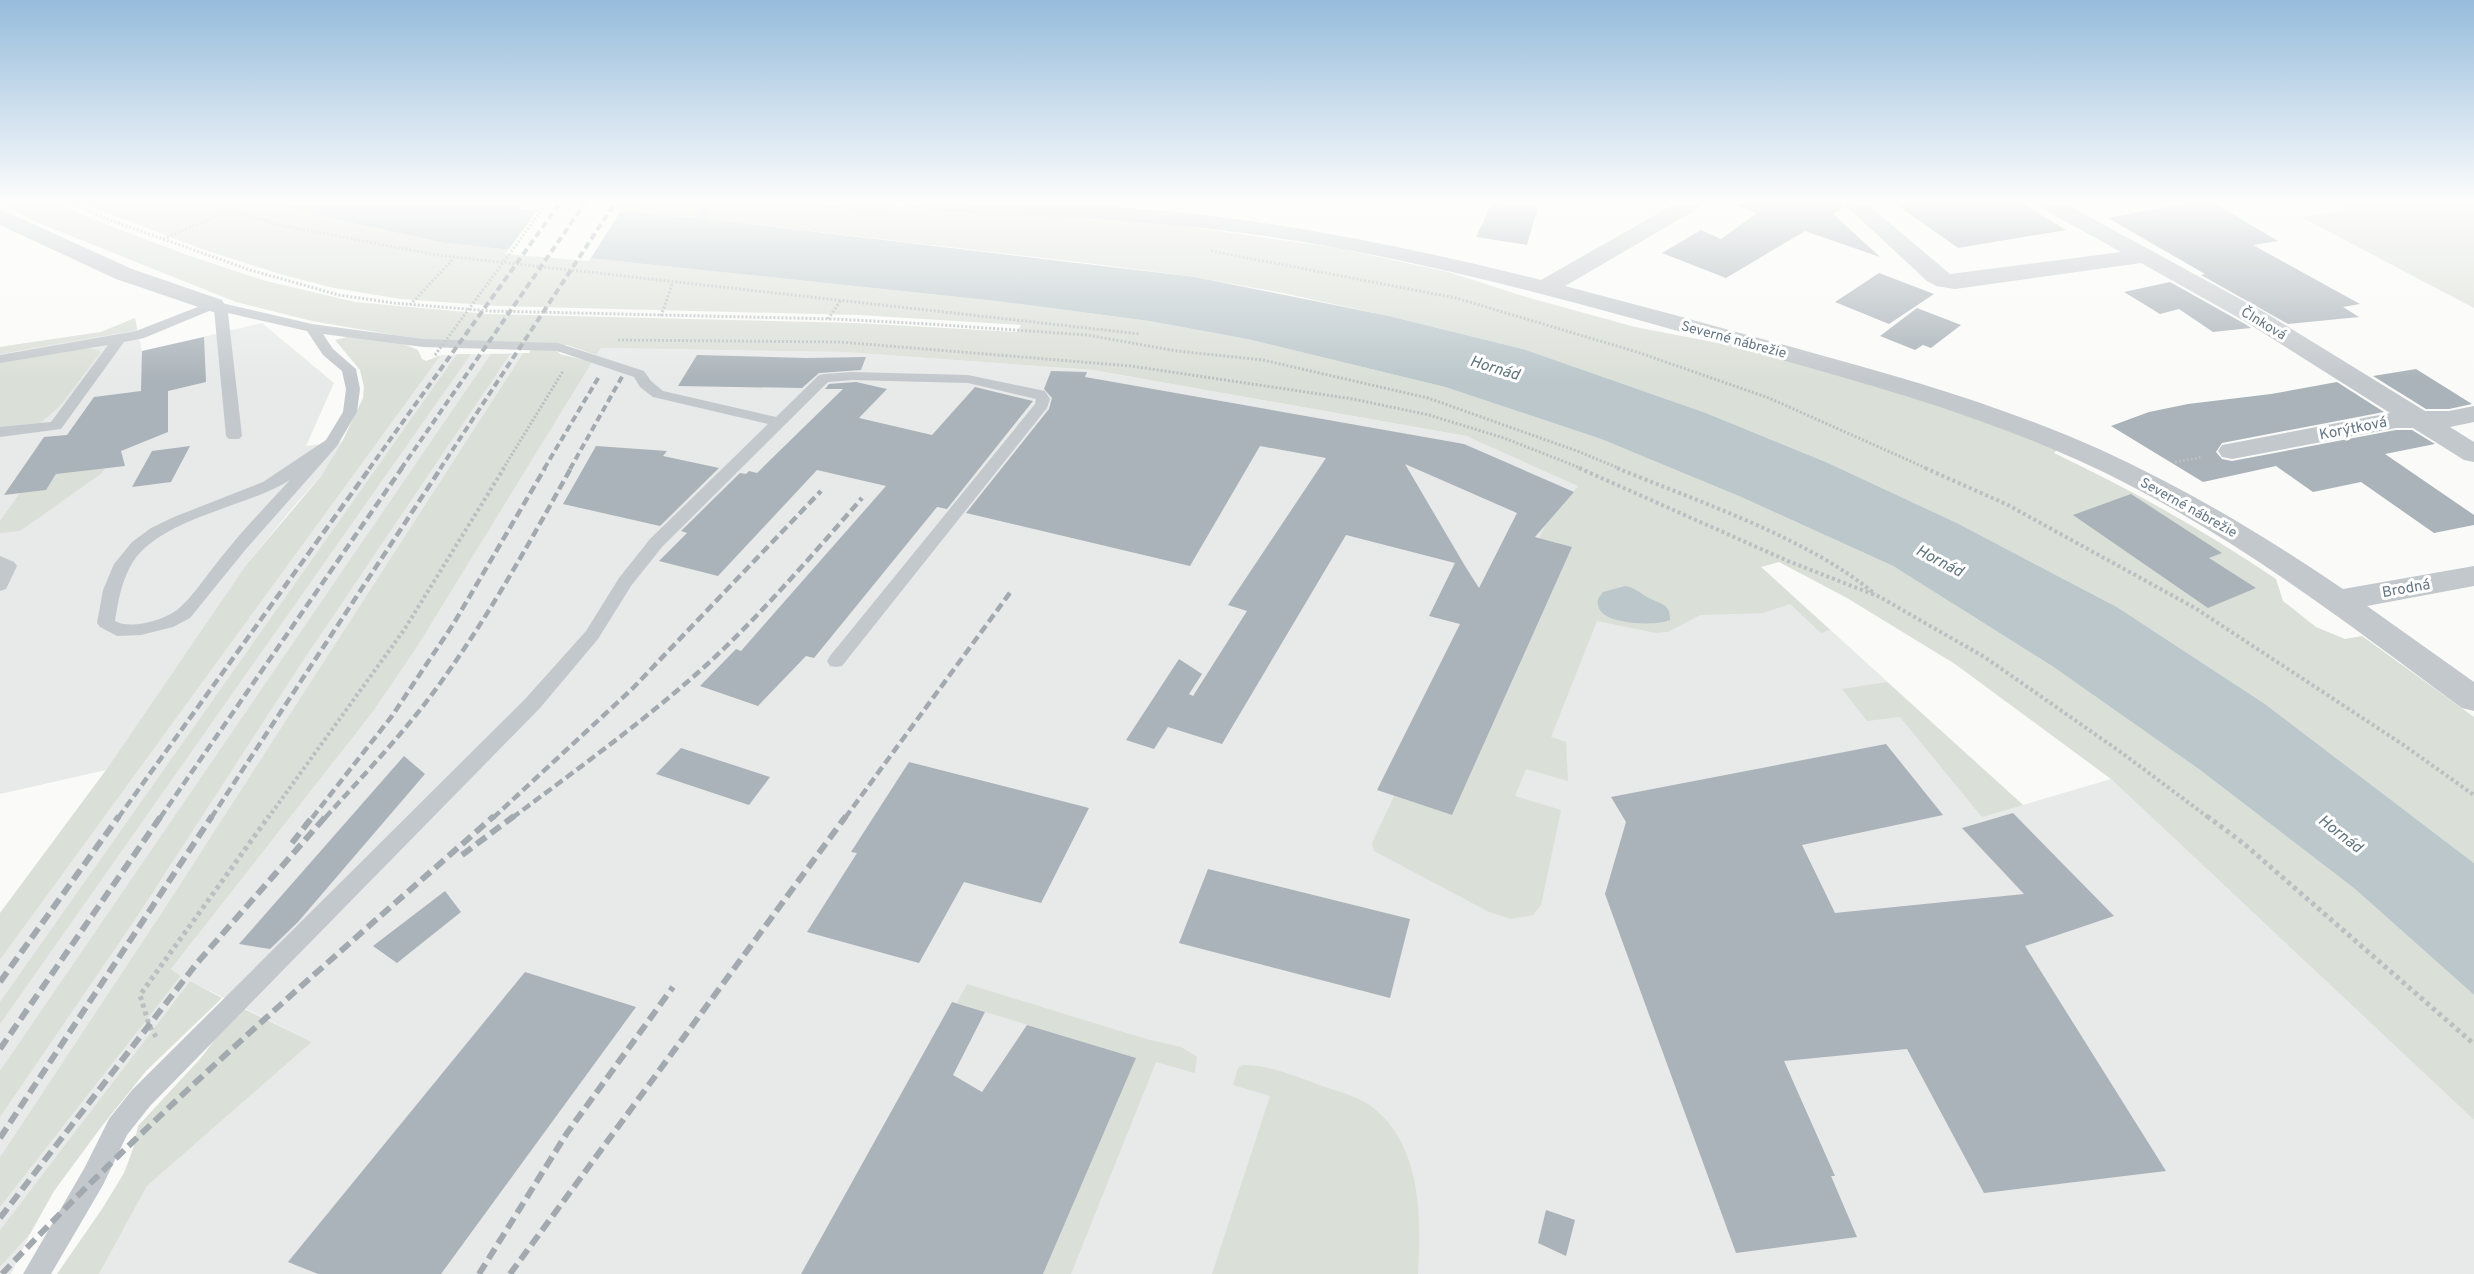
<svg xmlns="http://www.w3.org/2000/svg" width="2474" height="1274" viewBox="0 0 2474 1274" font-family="Overpass,sans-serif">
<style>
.built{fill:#e8e9e9}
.green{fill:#dadfd7}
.water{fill:#bbc7cb}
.pier{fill:#fafaf8}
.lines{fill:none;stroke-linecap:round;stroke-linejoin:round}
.stream{stroke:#bbc7cb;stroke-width:9}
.building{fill:#aab3b9;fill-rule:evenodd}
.path-far2{stroke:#bbbfc2;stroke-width:3;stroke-dasharray:2 2;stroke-linecap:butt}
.path-far1{stroke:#bbbfc2;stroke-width:4;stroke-dasharray:3 3;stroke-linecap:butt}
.path{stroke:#bbbfc2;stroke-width:5;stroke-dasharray:4 4;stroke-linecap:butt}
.lane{fill:#c3c8cc;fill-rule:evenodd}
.street{fill:#c3c8cc;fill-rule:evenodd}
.rail-far2{stroke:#a2aab0;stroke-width:4;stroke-dasharray:7 4;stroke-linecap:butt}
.rail-far1{stroke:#a2aab0;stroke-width:4.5;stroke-dasharray:9 4.5;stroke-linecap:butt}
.rail{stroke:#a2aab0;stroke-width:6;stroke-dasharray:12 6;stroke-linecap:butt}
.path-bridge{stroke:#bbbfc2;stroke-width:3;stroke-dasharray:2 2;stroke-linecap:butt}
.labels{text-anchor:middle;stroke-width:6;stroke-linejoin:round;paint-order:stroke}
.far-street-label{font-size:14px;fill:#657683;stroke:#fff}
.street-label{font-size:15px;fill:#657683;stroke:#fff}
.water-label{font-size:16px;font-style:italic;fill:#60757c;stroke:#fff}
</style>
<rect width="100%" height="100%" fill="#fafaf8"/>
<g class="built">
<polygon points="135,318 142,351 262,323 334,383 306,446 353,440 294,506 246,565 106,770 0,794 0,347 101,332"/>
<polygon points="600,348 843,352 1093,370 1466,436 1760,566 2023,805 2111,779 2474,1120 2474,1274 99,1274 147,1186 312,1042 190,981 0,1230 0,1207 181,976 171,969 372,713 417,647"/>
<polygon points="523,353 166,906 0,1157 0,960 441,355"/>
<polygon points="30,1234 11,1274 0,1274 0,1267"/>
</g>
<g class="green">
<polygon points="0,203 56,203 89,218 187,255 266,281 355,302 488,314 857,323 1017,332 1021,325 859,315 498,306 401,299 334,288 280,274 202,249 81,203 261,203 445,243 996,301 1149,321 1247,339 1445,387 1601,439 1741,497 1893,566 2052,666 2200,770 2355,889 2474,995 2474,1120 2111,779 1955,664 1847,598 1779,562 1761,567 1830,630 1821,633 1790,604 1763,613 1700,615 1668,632 1656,633 1597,621 1551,737 1566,742 1568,781 1526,769 1515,796 1561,810 1541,905 1533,915 1511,919 1489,912 1374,851 1372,843 1394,796 1452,815 1572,547 1539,538 1545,526 1578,486 1466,436 1093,370 843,352 601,348 596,355 567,345 428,341 312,321 236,302 36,222"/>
<path d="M618,203H871L952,212L1169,224L1337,248L1448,272L1526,297L1635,327L1718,343L1971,407L2064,444L2054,453C2132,490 2205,531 2276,579L2283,601L2316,627L2345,639L2362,636L2474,717V863L2265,704L2117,607L1957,523L1826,462L1706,413L1523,349L1389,316L1278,292L1195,277L1095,264L700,218L607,211Z"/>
<polygon points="2337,203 2474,203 2474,308 2301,217 2348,210"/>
<polygon points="135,318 137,330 0,354 0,347 101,332"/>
<path d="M347,337C369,337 398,340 418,350L422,359L426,361L441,355L0,960V913L106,770L246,565L322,475L342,442L363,398L364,387L360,370L335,340Z"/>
<polygon points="86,348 99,350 100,353 61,405 39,424 0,428 0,362"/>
<polygon points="532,348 557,351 560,354 592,362 417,647 372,713 171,969 181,976 0,1207 0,1157 166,906 523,353 529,353"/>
<polygon points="457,354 471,354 0,1024 0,1002"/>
<polygon points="491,354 510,354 302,662 136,918 0,1117 0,1071"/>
<polygon points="84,433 100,468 105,468 102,473 20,531 0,533 0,521 20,493 46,490"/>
<polygon points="1887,682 2023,805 1982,817 1900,717 1867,721 1842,689"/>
<polygon points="190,981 222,998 146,1071 102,1126 54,1191 30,1234 0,1267 0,1230"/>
<polygon points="967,984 1146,1039 1181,1047 1197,1057 1195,1073 1156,1062 1071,1274 1043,1274 1135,1058 957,1003"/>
<polygon points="240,1007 312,1042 147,1186 99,1274 57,1274 102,1209 124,1173 133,1149 138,1126 200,1059"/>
<path d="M1243,1065C1268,1065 1296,1076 1319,1085C1337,1091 1362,1097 1377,1111C1422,1151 1421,1219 1418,1274H1212L1270,1096L1233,1085L1238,1068Z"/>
</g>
<g class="water">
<polygon points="261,203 507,203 522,209 607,211 700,218 1195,277 1389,316 1523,349 1706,413 1826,462 1957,523 2117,607 2265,704 2474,863 2474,995 2355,889 2200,770 2052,666 1893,566 1741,497 1601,439 1445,387 1247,339 1149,321 996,301 445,243"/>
<path d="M1625,586C1635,588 1639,592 1647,597C1659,604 1671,603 1670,620C1657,626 1617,624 1605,615C1599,611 1597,605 1598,599L1603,592Z"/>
</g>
<polygon class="pier" points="540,207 607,208 622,209 589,261 505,254"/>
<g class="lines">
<polyline class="stream" points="693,231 708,203"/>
</g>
<g class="building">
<polygon points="1492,203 1538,207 1527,245 1476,237"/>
<polygon points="1739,203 1841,203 1844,207 1833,214 1880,257 1805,231 1726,278 1662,253 1701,230 1721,239 1757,213 1738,206"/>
<polygon points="1894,203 2021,203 2066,230 1958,248"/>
<polygon points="2186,203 2214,203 2278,241 2253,245 2360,304 2343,307 2359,317 2288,324 2201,275 2205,274 2108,218"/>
<polygon points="1879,273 1934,294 1889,324 1835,302"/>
<polygon points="2170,282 2245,324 2251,328 2213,332 2179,309 2160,314 2124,292"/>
<polygon points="1917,308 1961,325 1931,348 1923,345 1915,350 1880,336"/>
<polygon points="204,337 206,382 168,391 168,432 121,451 125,466 56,474 46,490 4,495 44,437 67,435 94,397 141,391 142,351"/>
<polygon points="697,355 806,358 866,357 861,370 819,373 802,388 678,386"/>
<polygon points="2416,369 2472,404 2449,409 2426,409 2373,376"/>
<path d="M1051,371L1087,372L1085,377L1464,444L1574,492L1535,537L1572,547L1452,815L1377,790L1460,624L1429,616L1455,563L1346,535L1222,744L1168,727L1154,749L1126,740L1179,659L1202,674L1189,694L1193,696L1247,611L1228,605L1326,458L1260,446L1190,566L966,513L1049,409L1052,398L1044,389ZM1405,464L1517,513L1479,588L1465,566Z"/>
<polygon points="856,382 887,389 859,418 932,435 975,387 1033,401 947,509 937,507 814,658 806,656 758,706 700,686 736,649 741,651 886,486 817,470 718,576 659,561 687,533 681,531 740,473 746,474 749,471 757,473 843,389 825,389 829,384"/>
<polygon points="2337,382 2384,412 2222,443 2216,452 2222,459 2232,461 2396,430 2412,430 2435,444 2385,454 2474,515 2474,525 2434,533 2361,482 2313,492 2276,466 2203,482 2111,426 2149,412 2188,404 2271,394"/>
<polygon points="190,446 171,482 132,487 152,451"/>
<polygon points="596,446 667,451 663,456 719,468 660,526 563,504"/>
<polygon points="2131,494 2222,553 2209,558 2256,588 2208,608 2073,515"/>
<polygon points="1886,744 1943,815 1802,845 1835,913 2024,894 1962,828 2013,813 2114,916 2025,946 2166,1171 1984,1193 1907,1049 1784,1061 1835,1176 1831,1176 1857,1237 1736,1253 1605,894 1626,822 1611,797"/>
<polygon points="681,748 770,777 749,805 656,774"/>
<polygon points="404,756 425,774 298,922 270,949 239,944"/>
<polygon points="909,762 1089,808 1041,903 964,882 919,963 807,932 857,853 851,852"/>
<polygon points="1208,869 1410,919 1390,998 1179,943"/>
<polygon points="445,891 461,912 397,963 373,946"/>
<polygon points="525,972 636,1007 441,1274 318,1274 288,1262"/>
<polygon points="952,1002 985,1012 953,1075 982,1092 1027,1025 1136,1058 1043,1274 801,1274"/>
<polygon points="1546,1210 1575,1220 1566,1256 1538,1243"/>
</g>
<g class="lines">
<g class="path-far2">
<polyline points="70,203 107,219 250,270 339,295 394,303 490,311 834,319 929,324 1087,335 1177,351 1263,360 1428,398 1577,451 1621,469"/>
<polyline points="207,203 280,225 437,255 1140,334"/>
<polyline points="787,203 891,214"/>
<polyline points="815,205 826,203"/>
<polyline points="163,239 231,210"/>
<polyline points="1211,251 1456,298 1637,352 1769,398 1928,469"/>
<polyline points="410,305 454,258"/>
<polyline points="661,316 673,282"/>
<polyline points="828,319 841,300"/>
<polyline points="618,340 840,342 1131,366 1353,399 1429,415 1504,438 1583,469"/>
<polyline points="2175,462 2203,457"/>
<polyline points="503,469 563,371"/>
</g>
<g class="path-far1">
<polyline points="1579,468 1788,561 1880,597 1986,658 2122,753 2209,818"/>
<path d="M1617,468C1699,502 1808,538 1875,594"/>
<polyline points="1925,468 2006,504 2195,608 2402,744 2474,795"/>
<polyline points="268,818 404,630 504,468"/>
</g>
<g class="path">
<polyline points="2207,816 2243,843 2474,1044"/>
<polyline points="156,1037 149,1025 140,995 269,816"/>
</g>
<g class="lane">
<path d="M213,301L312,324L423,339L558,343L644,371L651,381L663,391L776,417L819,375L824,374L852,372L968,375L1045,391L1050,399L1047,408L842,666L836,667L830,666L827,661L830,656L1035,404L1036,399L968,383L852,380L828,382L662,547L631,586L598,639L540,708L150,1106L127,1135L103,1185L51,1274H23L85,1167L109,1119L132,1090L526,698L586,631L619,578L650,539L768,424L653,397L640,387L634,377L557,351L423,347L323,334L333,349L356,369L360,389L357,412L337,446L246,549L190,618L173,627L141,635L117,636L100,627L97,623L103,590L114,564L132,542L151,528L174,517L263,482L326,440L343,412L346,389L342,371L323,355L307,331L228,313L242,436L239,439H229L226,436L214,309L144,338L124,342L61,429L0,437V427L51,422L108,345L0,363V355L136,331ZM290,480C266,506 241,532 219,560C207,575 191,599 177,610C164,620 130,630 115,621C118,602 121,584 130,567C156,518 244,509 290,480Z"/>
<polygon points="0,556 14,562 17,566 6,589 0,591"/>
</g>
<g class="street">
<path d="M907,203C939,200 974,203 1007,203C1188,203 1366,236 1541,280L1676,203H1702L1699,208L1565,286C1646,307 1726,329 1806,351C1905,378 2005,407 2099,449C2185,488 2265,536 2343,589L2474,566V586L2367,606L2474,682V711L2462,708C2355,629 2249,547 2131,486C2011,423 1879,387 1749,351C1589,306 1429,260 1265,236C1150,218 1034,218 918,210L910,208Z"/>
<polygon points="1843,203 1866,203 1950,274 2121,252 2041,208 2038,203 2064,203 2264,312 2425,411 2449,411 2474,406 2474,422 2450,427 2474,442 2474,462 2464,460 2413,428 2396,428 2232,459 2222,457 2218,451 2222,445 2390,413 2246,322 2141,263 1955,289 1936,286 1927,281"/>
<polygon points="0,209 132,269 222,300 225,305 222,310 213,312 116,279 0,225"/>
</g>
<g class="rail-far2">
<polyline points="369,469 560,203"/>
<polyline points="401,469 585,203"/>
<polyline points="440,469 615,203"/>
<polyline points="544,469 600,375"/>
<polyline points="570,469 623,375"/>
</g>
<g class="rail-far1">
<polyline points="118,818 370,468"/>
<polyline points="160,818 402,468"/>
<polyline points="211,818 441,468"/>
<polyline points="312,818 392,716 454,623 545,468"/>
<path d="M325,818C366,772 410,727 446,675C493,609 532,538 571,468"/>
<polyline points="493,818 632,689 821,491"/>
<path d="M512,818C580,767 650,717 713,659C766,609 814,553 862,498"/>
<polyline points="845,818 1012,590"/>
</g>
<g class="rail">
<polyline points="292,843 313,816"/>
<polyline points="462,855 514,816"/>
<polyline points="0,982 119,816"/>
<polyline points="0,1049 161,816"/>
<polyline points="0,1138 212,816"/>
<polyline points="0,1218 197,963 326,816"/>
<path d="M2,1274C157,1109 325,965 494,816"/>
<polyline points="479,1274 567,1133 673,987"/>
<polyline points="510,1274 846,816"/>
</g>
<polyline class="path-bridge" points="435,355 547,203"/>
</g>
<linearGradient id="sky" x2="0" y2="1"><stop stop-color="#96bcdc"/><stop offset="0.53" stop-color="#fdfdfc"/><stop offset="1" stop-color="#fdfdfc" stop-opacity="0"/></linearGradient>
<rect width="2474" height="381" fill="url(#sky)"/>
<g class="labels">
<g class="far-street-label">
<text transform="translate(2264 323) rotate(31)" y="5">Člnková</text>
<text transform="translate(1734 339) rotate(15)" y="5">Severné nábrežie</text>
<text transform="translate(2189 507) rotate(29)" y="5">Severné nábrežie</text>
</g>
<g class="street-label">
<text transform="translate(2353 428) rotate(-11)" y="5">Korýtková</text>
<text transform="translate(2406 588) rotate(-10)" y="5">Brodná</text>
</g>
<g class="water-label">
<text transform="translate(1495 367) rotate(17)" y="6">Hornád</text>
<text transform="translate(1940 560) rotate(28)" y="6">Hornád</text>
<text transform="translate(2341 833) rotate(38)" y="6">Hornád</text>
</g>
</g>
</svg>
